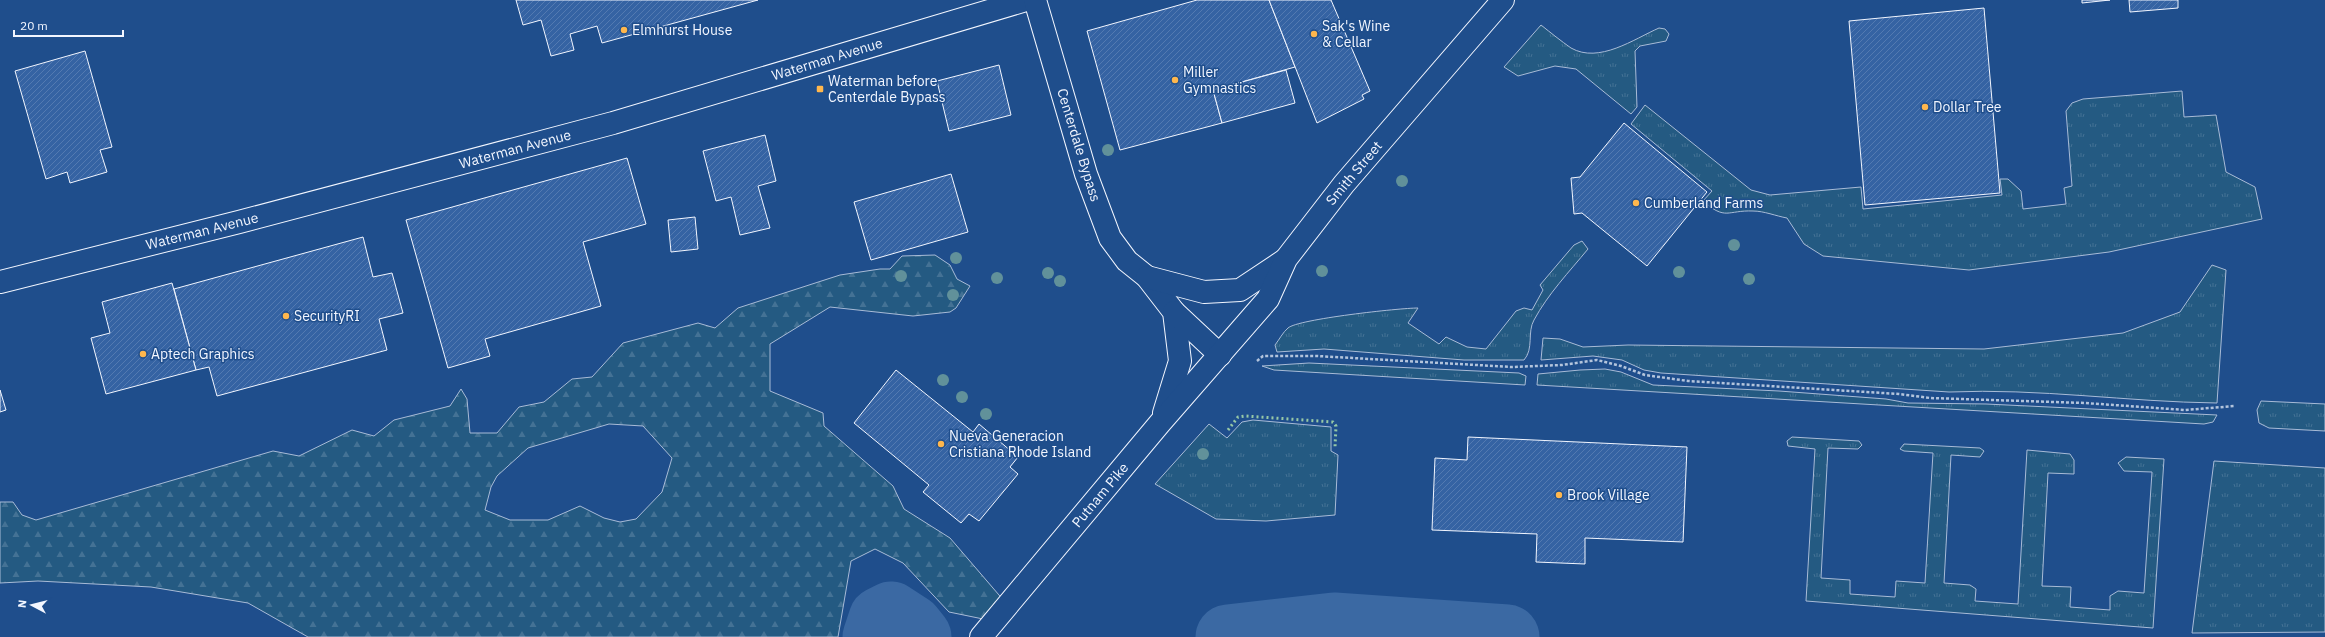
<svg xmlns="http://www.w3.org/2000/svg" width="2325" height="637" viewBox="0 0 2325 637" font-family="'IBM Plex Sans',sans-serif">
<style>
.grass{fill:url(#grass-tufts);stroke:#a8bbd7}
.forest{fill:url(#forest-firs);stroke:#a8bbd7;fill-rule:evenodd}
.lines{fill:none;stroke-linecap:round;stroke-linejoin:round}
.river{stroke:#3b69a3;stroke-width:65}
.building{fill:url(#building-hatch);stroke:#f2f6ff}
.secondary-casing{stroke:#f2f6ff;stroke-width:24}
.primary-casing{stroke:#f2f6ff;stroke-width:24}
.path{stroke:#b3c4dc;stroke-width:2.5;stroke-dasharray:3 2;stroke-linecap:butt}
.secondary{stroke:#1f4e8c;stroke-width:22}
.primary{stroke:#1f4e8c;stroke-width:22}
.hedge{stroke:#97c8a6;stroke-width:3;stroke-dasharray:2 3;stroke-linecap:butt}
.tree{fill:#61919a}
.poi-dot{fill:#ffb74d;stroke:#1f4e8c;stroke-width:1.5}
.labels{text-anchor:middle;stroke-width:3;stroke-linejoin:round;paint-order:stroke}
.poi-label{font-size:14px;fill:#f2f6ff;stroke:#1f4e8c;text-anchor:start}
.street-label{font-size:14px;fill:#f2f6ff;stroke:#1f4e8c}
</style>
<defs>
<pattern id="grass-tufts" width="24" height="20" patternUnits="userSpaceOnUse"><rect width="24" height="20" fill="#245a82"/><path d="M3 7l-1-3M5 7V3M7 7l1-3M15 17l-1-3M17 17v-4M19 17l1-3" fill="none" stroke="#447295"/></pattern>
<pattern id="forest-firs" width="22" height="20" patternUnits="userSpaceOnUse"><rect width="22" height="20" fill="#245a82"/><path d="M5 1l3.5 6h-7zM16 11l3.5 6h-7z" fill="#447295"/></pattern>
<pattern id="building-hatch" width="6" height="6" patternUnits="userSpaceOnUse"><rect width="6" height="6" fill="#3563a3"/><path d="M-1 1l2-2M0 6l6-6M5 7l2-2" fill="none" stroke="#537ab1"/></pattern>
</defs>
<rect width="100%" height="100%" fill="#1f4e8c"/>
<g class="grass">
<path d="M1541,25C1551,33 1561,41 1571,48C1599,64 1634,39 1659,28L1665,29L1669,34L1666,41L1640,46L1635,51L1637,107L1631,114L1576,69L1555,66L1518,76L1504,67Z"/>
<path d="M2182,91L2184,117L2216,115L2226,172L2255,187L2262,219L2109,252L1969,270L1823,256L1804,244L1787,218C1776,216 1764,211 1753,211C1727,210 1726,221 1703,201L1712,191L1631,124L1645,105L1751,190L1770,195L1861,187L1863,209L2002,195L2000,179H2008L2021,191L2023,209L2066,204L2064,188L2072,186L2066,111L2072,103L2083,99Z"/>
<path d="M1582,241L1588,249C1569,272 1548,294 1534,320C1527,332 1534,349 1524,360H1464L1324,349L1277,352L1275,345C1279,340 1283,332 1288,328C1298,319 1400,308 1418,308L1408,323L1439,344L1446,337L1467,347L1486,349L1516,311L1524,308L1532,310L1543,290L1540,285L1574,245Z"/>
<path d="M2212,265L2226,270L2217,403C2128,402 2038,388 1949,392L1661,373L1644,370L1622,360L1593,356L1541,360L1543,338L1560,339L1583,347L1628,345L1984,349L2123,333L2180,312Z"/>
<polygon points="1309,363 1519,373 1526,376 1525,385 1274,370 1262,366"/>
<polygon points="1605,369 1621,372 1653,385 1779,391 1886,399 1908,403 1986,404 2217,415 2213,422 2204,424 1537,385 1538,374 1580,370"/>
<polygon points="2261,401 2325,404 2325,431 2269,428 2259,423 2257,410"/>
<polygon points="1253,420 1331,427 1331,451 1338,455 1335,515 1266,521 1216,519 1155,484 1209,424 1227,438 1242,422"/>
<polygon points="1792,437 1859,441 1862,445 1858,449 1828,448 1821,578 1850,580 1850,594 1895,597 1896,581 1925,583 1933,453 1904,451 1900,449 1904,444 1980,448 1984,451 1980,457 1951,455 1944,583 1970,585 1976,589 1975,601 2018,604 2027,450 2070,454 2074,460 2074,474 2048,473 2042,586 2071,587 2070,607 2110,610 2110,596 2118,591 2144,593 2152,472 2124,471 2118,463 2126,457 2164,459 2153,628 1806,601 1815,449 1788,446 1787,441"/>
<polygon points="2214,461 2325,468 2325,632 2192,633"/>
</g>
<path class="forest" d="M935,255L950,265L957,279L970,286L956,308L950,312L913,316L830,307L770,344V391L823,413L824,426L893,486L904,509L950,538L1005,602L988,620L949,612L903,563L875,549L851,561L838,637H308L248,603L151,587L38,581L0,583V502H13L22,515L36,520L273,451L299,456L352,430L374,436L394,420L450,406L461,389L467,399L470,433H497L519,407L544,402L572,379L592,377L623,343L698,323L715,328L738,308L840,275L880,269H890L902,256ZM609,424L643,426L672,458L662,492L636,519L620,522L604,518L580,506L548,520H510L485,510L491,487L497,476L528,448Z"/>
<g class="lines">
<g class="river">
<polyline points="875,637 881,619 891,614 911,627 919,637"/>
<polyline points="1228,637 1334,625 1507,637"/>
</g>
</g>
<g class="building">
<polygon points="516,0 758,0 602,43 597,26 570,34 574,50 551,56 541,20 523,25"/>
<polygon points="1197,0 1269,0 1295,67 1213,90 1222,123 1120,150 1087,31"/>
<polygon points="1269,0 1331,0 1370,91 1362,95 1364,99 1317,123"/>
<polygon points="2082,0 2110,0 2082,3"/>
<polygon points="2129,0 2178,0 2178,8 2130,12"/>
<polygon points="1984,8 2000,193 1865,205 1849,21"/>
<polygon points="85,51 112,147 100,150 107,172 70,183 67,172 46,179 15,71"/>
<polygon points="999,65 1011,115 949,131 937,81"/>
<polygon points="1286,70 1295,103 1222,123 1213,90"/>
<polygon points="1624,123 1707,192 1647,266 1582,213 1574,214 1571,178 1580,177"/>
<polygon points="765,135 776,181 758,186 770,228 740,235 731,197 716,201 703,151"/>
<polygon points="627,158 646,224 583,242 601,306 485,339 490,356 448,368 406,220"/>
<polygon points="951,174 968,232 871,260 854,202"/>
<polygon points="695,217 698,249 671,252 668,220"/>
<polygon points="363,237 373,277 392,273 403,313 379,319 387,350 217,396 209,367 196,370 174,289"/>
<polygon points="172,283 196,370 106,394 91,338 110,333 102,302"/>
<polygon points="896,370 973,432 979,424 1018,457 1010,467 1018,474 979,521 969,514 961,523 923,492 929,485 854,423"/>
<polygon points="0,390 6,410 0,412"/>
<polygon points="1468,437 1687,447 1683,542 1585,538 1585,564 1536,562 1537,534 1432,530 1435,458 1467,460"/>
</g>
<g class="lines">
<g class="secondary-casing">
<polyline id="secondary" points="0,282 239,222 613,123 1026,0"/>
</g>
<g class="primary-casing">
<g id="primary">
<polyline points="1035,0 1086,174 1110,238 1127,261 1147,277 1174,312 1180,361 1164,413"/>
<polyline points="1147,277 1204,292 1240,290 1285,260"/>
<polyline points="1174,312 1220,355"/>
<polyline points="981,637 1160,423 1268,299 1286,259 1344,184 1503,0"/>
</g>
</g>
<polyline class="path" points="1257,361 1263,356 1317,356 1512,367 1562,365 1597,360 1621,366 1645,375 1688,381 1899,394 1930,398 2085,403 2185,410 2235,406"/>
<use href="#secondary" class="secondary"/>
<use href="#primary" class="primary"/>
<polyline class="hedge" points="1228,430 1238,417 1245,416 1333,422 1336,426 1335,447"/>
</g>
<g class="tree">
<circle cx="1108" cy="150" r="6"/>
<circle cx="1402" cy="181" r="6"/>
<circle cx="1734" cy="245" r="6"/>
<circle cx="956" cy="258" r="6"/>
<circle cx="1322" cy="271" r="6"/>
<circle cx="1679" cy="272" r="6"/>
<circle cx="1048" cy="273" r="6"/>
<circle cx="901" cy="276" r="6"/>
<circle cx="997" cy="278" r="6"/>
<circle cx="1749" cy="279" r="6"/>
<circle cx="1060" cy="281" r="6"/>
<circle cx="953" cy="295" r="6"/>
<circle cx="943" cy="380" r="6"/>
<circle cx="962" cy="397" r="6"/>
<circle cx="986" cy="414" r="6"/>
<circle cx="1203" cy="454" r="6"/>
</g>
<g class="poi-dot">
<circle cx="624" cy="30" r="4"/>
<circle cx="1314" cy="34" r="4"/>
<circle cx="1175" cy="80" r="4"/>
<rect x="816" y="85" width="8" height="8" rx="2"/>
<circle cx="1925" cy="107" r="4"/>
<circle cx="1636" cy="203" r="4"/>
<circle cx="286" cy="316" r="4"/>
<circle cx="143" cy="354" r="4"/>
<circle cx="941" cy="444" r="4"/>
<circle cx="1559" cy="495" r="4"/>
</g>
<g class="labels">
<g class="poi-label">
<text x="1322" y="31">Sak's Wine<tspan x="1322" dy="16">&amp; Cellar</tspan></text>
<text x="632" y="35">Elmhurst House</text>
<text x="1183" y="77">Miller<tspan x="1183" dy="16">Gymnastics</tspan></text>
<text x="828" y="86">Waterman before<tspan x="828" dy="16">Centerdale Bypass</tspan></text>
<text x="1933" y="112">Dollar Tree</text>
<text x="1644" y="208">Cumberland Farms</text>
<text x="294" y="321">SecurityRI</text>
<text x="151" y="359">Aptech Graphics</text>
<text x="949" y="441">Nueva Generacion<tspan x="949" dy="16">Cristiana Rhode Island</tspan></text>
<text x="1567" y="500">Brook Village</text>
</g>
<g class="street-label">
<text transform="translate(827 59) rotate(-17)" y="5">Waterman Avenue</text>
<text transform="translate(1079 145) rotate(73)" y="5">Centerdale Bypass</text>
<text transform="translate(515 149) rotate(-15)" y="5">Waterman Avenue</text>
<text transform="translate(1354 173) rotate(-50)" y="5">Smith Street</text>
<text transform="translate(202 231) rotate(-14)" y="5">Waterman Avenue</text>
<text transform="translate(1100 495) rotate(-50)" y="5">Putnam Pike</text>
</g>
</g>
<g transform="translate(32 605) rotate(277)" stroke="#1f4e8c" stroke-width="3" paint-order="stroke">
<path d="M0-3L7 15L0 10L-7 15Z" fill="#f2f6ff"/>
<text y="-6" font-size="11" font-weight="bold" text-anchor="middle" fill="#f2f6ff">N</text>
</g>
<path d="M14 30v6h109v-6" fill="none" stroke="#f2f6ff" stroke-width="2"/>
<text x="20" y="30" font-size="12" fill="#f2f6ff" stroke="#1f4e8c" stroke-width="3" paint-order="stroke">20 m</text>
</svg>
